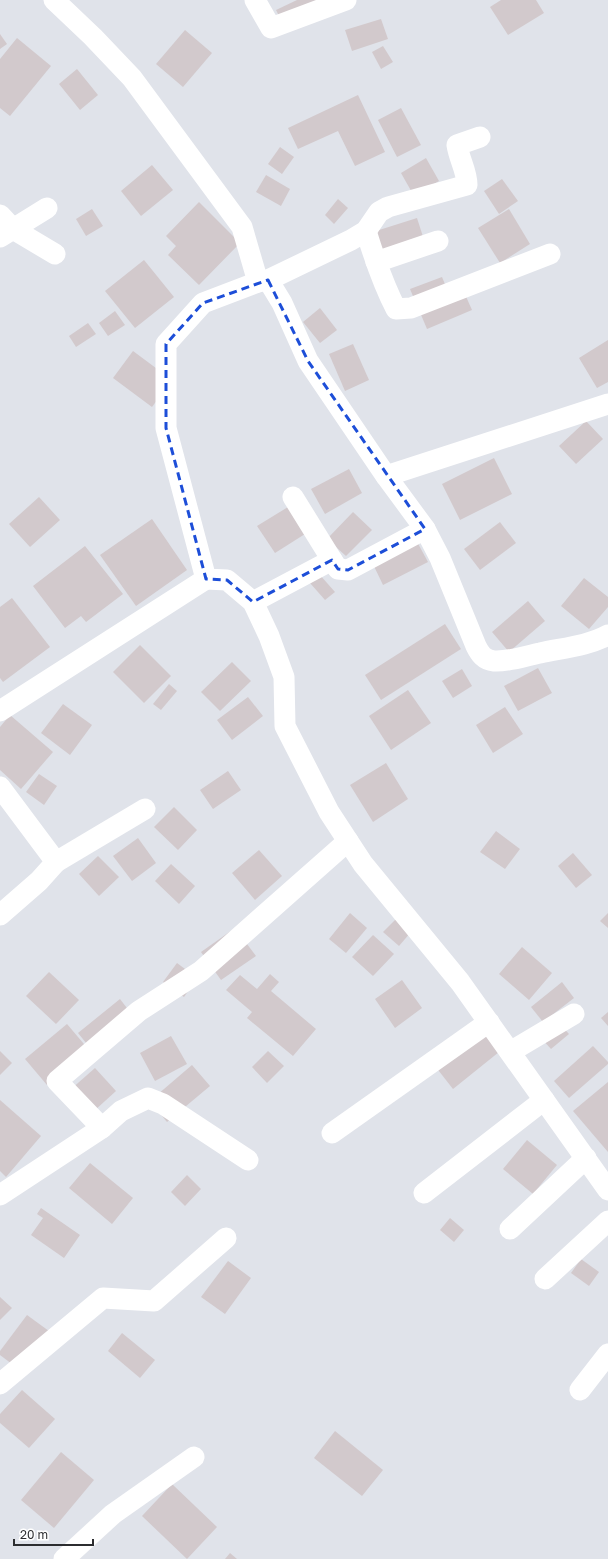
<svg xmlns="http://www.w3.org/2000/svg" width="608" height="1559" viewBox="0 0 608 1559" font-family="'Golos Text',sans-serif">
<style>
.building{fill:#d2c9cc}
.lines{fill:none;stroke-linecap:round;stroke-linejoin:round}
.minor{stroke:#fff;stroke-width:21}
.marked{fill:none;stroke:#1d4ed8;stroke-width:3;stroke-dasharray:8 5;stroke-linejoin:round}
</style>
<rect width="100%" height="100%" fill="#e0e3ea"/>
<g class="building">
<polygon points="297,0 323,0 283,24 276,10"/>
<polygon points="501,0 536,0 544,13 508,35 490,7"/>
<polygon points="381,19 388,39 352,51 345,30"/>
<polygon points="185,30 212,53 183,87 156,64"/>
<polygon points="0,34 7,44 0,49"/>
<polygon points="17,38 51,66 10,116 0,108 0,59"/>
<polygon points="383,46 393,62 381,69 372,52"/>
<polygon points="77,69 98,95 80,110 59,84"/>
<polygon points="358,95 385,152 355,166 338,131 298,149 288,128"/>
<polygon points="401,108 421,145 397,157 378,120"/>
<polygon points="280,147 294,157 282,174 268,164"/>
<polygon points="426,158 439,181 414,196 401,173"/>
<polygon points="152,165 173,190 141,216 121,191"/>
<polygon points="266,175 290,189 281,206 256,192"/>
<polygon points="502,179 518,201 499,214 484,191"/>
<polygon points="338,199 348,208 334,224 325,215"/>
<polygon points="199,202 240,243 199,285 168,255 176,246 166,236"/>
<polygon points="92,209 103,226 86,236 76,219"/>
<polygon points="509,209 530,244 500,263 478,228"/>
<polygon points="417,218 425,243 384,257 376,231"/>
<polygon points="144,260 174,297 135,328 105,291"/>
<polygon points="442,277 447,289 415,301 410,289"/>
<polygon points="464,292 472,310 427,329 419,310"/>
<polygon points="320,308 337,330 320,343 303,322"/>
<polygon points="115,311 125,325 108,336 99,323"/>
<polygon points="88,323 96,334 76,347 69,336"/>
<polygon points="608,340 608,382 597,388 579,358"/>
<polygon points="353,344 369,380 345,391 329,354"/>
<polygon points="133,351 172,380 152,407 113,378"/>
<polygon points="586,421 603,439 576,464 559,446"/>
<polygon points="494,458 512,494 460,520 442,484"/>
<polygon points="349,469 362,493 325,514 311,489"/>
<polygon points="39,497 60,520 30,547 9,524"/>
<polygon points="288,507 305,534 275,553 257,526"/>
<polygon points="353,512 372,530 346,556 327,539"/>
<polygon points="152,519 187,570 136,606 100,555"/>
<polygon points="500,522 516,543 480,570 464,549"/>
<polygon points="415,538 428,562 383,585 371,560"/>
<polygon points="85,546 123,594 86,622 81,616 65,628 33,586"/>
<polygon points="320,575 335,592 325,600 310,583"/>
<polygon points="584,578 608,597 608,607 589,629 561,606"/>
<polygon points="12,598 50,647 3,682 0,678 0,607"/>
<polygon points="528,601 545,621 509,652 492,632"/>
<polygon points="445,624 461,649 381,700 365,675"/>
<polygon points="140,645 171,676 144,703 113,672"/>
<polygon points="232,662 251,681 220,711 201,692"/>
<polygon points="538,668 552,693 518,711 504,686"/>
<polygon points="462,669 472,686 453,698 442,681"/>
<polygon points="169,684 177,691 161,710 153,704"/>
<polygon points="408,690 431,723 391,750 369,716"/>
<polygon points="248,697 263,716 232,740 217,720"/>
<polygon points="63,704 92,725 70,755 41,733"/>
<polygon points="505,707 523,734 493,753 476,725"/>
<polygon points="10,715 53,752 21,789 0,770 0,727"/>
<polygon points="386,763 408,799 373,822 350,785"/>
<polygon points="228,771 241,790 213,809 200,790"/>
<polygon points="39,774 57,786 44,805 26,792"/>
<polygon points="174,807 197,830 178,850 154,827"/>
<polygon points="496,831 520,849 505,869 480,852"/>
<polygon points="138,838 156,863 132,881 113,856"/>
<polygon points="259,850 282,876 255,900 232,873"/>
<polygon points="573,853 592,875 576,888 558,866"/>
<polygon points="98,856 119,877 99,896 79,874"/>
<polygon points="171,864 195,886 179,904 155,881"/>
<polygon points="350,913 367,928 346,953 329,939"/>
<polygon points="608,913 608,928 600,921"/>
<polygon points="397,918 411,932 399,946 383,932"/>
<polygon points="235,928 256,956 221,980 201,952"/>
<polygon points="373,935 394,954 373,976 352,957"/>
<polygon points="522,947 552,973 529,1000 499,974"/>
<polygon points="177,963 197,978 184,997 163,982"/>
<polygon points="49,972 79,1000 56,1024 26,996"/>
<polygon points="270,974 279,982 271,991 316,1029 293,1056 247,1018 252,1012 226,990 240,975 257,989"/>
<polygon points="402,980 422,1008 395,1028 375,999"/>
<polygon points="562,982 574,998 543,1022 531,1007"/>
<polygon points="120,999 133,1016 91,1049 78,1033"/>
<polygon points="608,1012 608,1026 601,1018"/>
<polygon points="559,1023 569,1034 551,1049 541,1038"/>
<polygon points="67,1024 89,1050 47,1085 25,1059"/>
<polygon points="481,1030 499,1052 453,1089 435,1066"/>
<polygon points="171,1036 187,1064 155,1081 140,1053"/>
<polygon points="593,1046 608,1062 608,1064 569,1098 554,1081"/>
<polygon points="0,1051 12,1063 0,1075"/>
<polygon points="268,1051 284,1066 267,1083 252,1067"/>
<polygon points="192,1065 210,1086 167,1122 150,1101"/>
<polygon points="95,1068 116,1091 83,1121 61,1098"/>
<polygon points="608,1082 608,1152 573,1111"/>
<polygon points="0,1100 41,1136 6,1177 0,1171"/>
<polygon points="527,1140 557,1165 533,1194 503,1169"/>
<polygon points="90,1163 133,1198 112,1224 69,1188"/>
<polygon points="187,1175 201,1189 185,1206 171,1192"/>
<polygon points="41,1208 80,1235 64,1258 31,1235 43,1218 37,1214"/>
<polygon points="450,1218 464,1230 454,1242 440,1230"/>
<polygon points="581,1259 599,1272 589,1286 571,1273"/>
<polygon points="228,1261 251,1278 225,1314 201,1297"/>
<polygon points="0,1297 12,1308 0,1320"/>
<polygon points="27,1315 53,1334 24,1373 0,1355 0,1351"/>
<polygon points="122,1333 155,1360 140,1378 108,1351"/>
<polygon points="22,1390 55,1419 29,1448 0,1423 0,1414"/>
<polygon points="335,1431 383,1470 362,1496 314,1458"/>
<polygon points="61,1452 94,1480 54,1528 21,1500"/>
<polygon points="172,1484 217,1527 187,1559 142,1516"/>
<polygon points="230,1553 237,1559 225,1559"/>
</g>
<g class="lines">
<g class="minor">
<path d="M54,0L93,37L132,78L242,227L258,282L268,280L282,303L308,361L386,476L425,529L440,558L476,646C480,654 484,660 494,661C509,662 525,656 540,653C562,648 588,646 608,635"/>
<polyline points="255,0 271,28 346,0"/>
<polyline points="0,215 13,229 55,254"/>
<path d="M366,231C374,257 383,284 396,309L411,308L550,254"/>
<polyline points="0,237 47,208"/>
<polyline points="376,262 438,241"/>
<path d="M268,280L351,240L366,231L379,212L388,207L467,185C467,171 459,159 457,145L480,137"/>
<polyline points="258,282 203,303 166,344 166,428 206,579 227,580 253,602 269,636 284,677 285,726 329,812 363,864 460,982 608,1190"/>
<polyline points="386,476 608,404"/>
<polyline points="293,497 332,560"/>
<polyline points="253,602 332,560 338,569 348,570 425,529"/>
<polyline points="0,711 206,579"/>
<polyline points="0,787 56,862 39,881 0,915"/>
<polyline points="56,862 145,809"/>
<polyline points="510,1052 574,1014"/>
<polyline points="102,1128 57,1081 139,1011 201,971 348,841"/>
<polyline points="332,1133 489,1022"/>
<polyline points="424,1193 544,1100"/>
<polyline points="0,1195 102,1128 121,1111 148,1098 163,1104 248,1160"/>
<polyline points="510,1229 586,1158"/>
<polyline points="545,1279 608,1221"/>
<polyline points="0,1384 103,1298 154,1301 226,1238"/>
<polyline points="580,1390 608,1354"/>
<polyline points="64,1559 113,1514 194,1457"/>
</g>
</g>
<path class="marked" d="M268,280L308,361L425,529L348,570L338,569L332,560L253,602L227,580L206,579L166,428V344L203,303Z"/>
<path d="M14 1539v6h79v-6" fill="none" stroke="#2c2d30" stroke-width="2"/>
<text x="20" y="1539" font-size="12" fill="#2c2d30" stroke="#ffffff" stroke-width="3" paint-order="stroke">20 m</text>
</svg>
